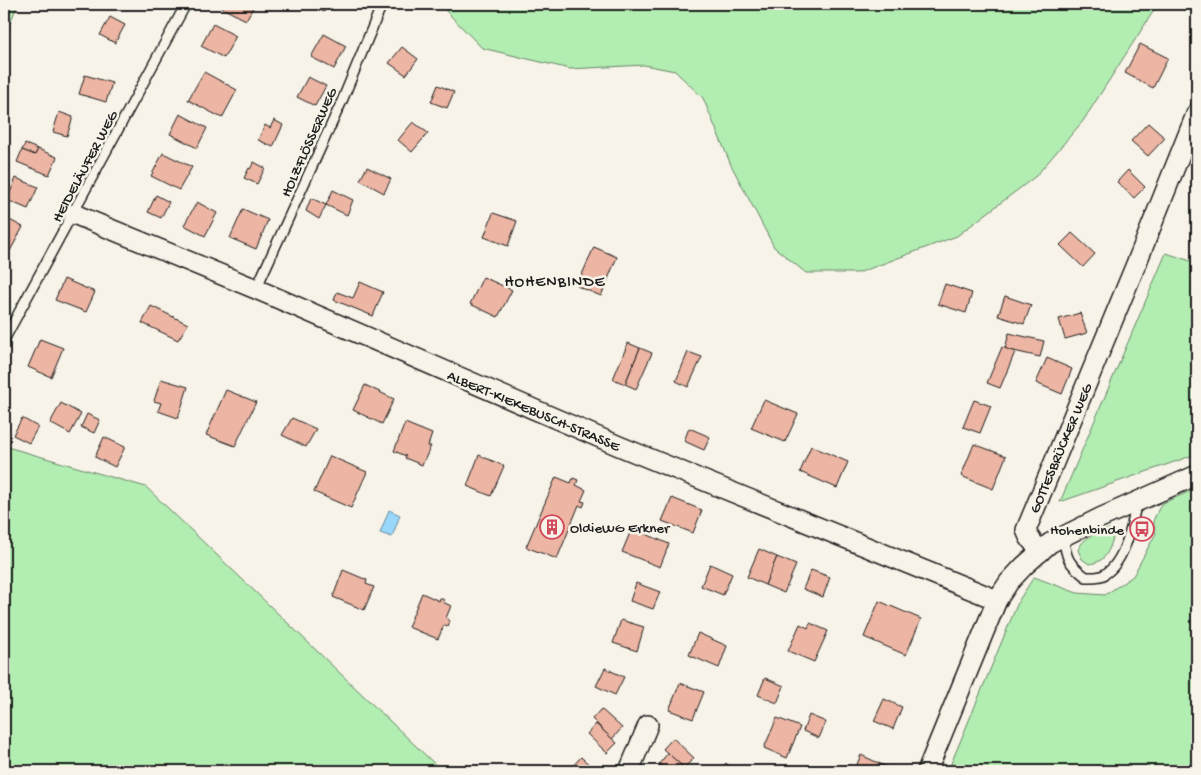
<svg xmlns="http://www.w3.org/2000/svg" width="1201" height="775" viewBox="0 0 1201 775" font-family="'Gochi Hand',sans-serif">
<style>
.green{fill:#b2edb2;stroke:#678467}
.water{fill:#99d8fb;stroke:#678da2}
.building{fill:#edb5a3;stroke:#1c1c1c}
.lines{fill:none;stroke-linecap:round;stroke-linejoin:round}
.lane-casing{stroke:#1c1c1c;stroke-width:12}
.street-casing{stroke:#1c1c1c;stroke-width:22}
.lane{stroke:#f7f3e8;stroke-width:9}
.street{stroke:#f7f3e8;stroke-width:19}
.labels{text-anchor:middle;stroke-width:5;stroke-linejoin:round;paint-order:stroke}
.street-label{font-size:15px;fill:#1c1c1c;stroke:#f7f3e8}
.poi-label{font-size:15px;fill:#1c1c1c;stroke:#f7f3e8;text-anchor:start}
.neighbourhood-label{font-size:16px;letter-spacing:1px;fill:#1c1c1c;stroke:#f7f3e8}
</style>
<rect width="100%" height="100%" fill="#f7f3e8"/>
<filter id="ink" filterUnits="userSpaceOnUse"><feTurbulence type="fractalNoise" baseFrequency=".02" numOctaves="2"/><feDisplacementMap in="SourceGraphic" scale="10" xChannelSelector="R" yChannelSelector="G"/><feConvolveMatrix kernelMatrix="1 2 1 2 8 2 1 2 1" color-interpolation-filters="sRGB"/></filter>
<g filter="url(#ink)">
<g class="green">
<polygon points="4,4 18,4 4,37"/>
<polygon points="444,4 1158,4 1083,121 1036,176 957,236 858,273 806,273 774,247 731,165 703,98 675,71 644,65 570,69 482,48 444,9"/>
<polygon points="1166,253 1197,263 1197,454 1060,502"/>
<polygon points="4,446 146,487 442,771 4,771"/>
<polygon points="1197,488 1197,771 948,771 1019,600 1034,577 1077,593 1105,595 1133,576 1156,533 1153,521 1161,504"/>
<path d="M1110,529L1113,530L1115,533C1109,548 1108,562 1089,564L1082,559L1078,550C1083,537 1097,532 1110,529Z"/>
</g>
<polygon class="water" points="389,510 400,515 392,537 380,533"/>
<g class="building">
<polygon points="224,4 255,4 246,20 222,8"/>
<polygon points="309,4 328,4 324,12"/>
<polygon points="110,17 125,25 115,43 100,35"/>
<polygon points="213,24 236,36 224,58 201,46"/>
<polygon points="324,34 346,46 334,69 311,57"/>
<polygon points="1140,44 1168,58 1153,88 1125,73"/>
<polygon points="402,47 418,59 406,75 389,63"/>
<polygon points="204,72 237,90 222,118 188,100"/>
<polygon points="85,75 112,83 106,102 79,94"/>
<polygon points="308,77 326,86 315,106 297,97"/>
<polygon points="438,85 454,92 447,108 431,102"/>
<polygon points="59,112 73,117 67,136 53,132"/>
<polygon points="180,114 207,128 197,148 170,134"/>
<polygon points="274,120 283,125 273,147 258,140 265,125 270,128"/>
<polygon points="413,122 428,133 412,152 398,140"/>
<polygon points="1148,123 1165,138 1148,156 1131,141"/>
<polygon points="25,144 38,149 35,155 22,150"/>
<polygon points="38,149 57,157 49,175 17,162 22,150 35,155"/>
<polygon points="163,153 192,167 179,190 151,176"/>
<polygon points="254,162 265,168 257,184 244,178 249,168 250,169"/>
<polygon points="367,167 391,179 384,193 360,180"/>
<polygon points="1128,170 1145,187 1134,198 1117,182"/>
<polygon points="16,178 38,187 28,209 7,200"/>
<polygon points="333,190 353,200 347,215 326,205"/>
<polygon points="156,195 169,202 161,218 148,212"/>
<polygon points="311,198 326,205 319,219 306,211"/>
<polygon points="197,202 217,213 205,236 184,225"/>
<polygon points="243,209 268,220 256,249 230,238"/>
<polygon points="493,213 517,221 508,246 484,237"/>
<polygon points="4,217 23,227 10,251 4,248"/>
<polygon points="1072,233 1095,254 1083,267 1060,245"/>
<polygon points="594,247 617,257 601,296 577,286"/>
<polygon points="483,277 512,290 498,317 470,304"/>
<polygon points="64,279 95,292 86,312 55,300"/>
<polygon points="360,282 383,292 373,316 334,300 337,292 353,298"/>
<polygon points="945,284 972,293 966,313 938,304"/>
<polygon points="1005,296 1031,305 1024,324 998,316"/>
<polygon points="151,306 188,324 178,340 142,323"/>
<polygon points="1080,313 1087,333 1065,339 1059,319"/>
<polygon points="1009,333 1044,341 1040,357 1005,349"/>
<polygon points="40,339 63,348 51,377 28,367"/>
<polygon points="628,343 640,348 625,384 613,379"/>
<polygon points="1002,347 1015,352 1000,388 987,383"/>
<polygon points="640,348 652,353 636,389 625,384"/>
<polygon points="688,352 702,357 688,387 676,381"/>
<polygon points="1047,358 1072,369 1062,394 1036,383"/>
<polygon points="161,379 188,387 178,418 158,411 161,403 154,401"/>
<polygon points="365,385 394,399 382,424 353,410"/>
<polygon points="226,390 256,402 235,446 206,435"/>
<polygon points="764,400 798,414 785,442 751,428"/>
<polygon points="974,400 991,406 980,433 963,427"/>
<polygon points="61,403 81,414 70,434 50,423"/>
<polygon points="87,414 100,420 94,433 81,427"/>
<polygon points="22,418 38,427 29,443 13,435"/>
<polygon points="292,418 316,429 306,447 282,435"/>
<polygon points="405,423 432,434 428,446 431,446 422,465 405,458 406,456 394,451"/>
<polygon points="689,428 710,437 704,450 684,441"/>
<polygon points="104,437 125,447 115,467 95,457"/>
<polygon points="974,444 1006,456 993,489 961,476"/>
<polygon points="811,446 848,462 837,488 800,472"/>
<polygon points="479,455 504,466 491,496 467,486"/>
<polygon points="330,456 367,472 351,508 314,492"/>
<polygon points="556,477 571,483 573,478 578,480 576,485 586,490 581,501 585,502 583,507 579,505 557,559 526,547"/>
<polygon points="672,498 702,510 693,533 662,521"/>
<polygon points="632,528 669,544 660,567 622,552"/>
<polygon points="759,549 777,557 765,585 747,577"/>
<polygon points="777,557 796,565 784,593 765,585"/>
<polygon points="710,564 732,574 723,595 701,586"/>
<polygon points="343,570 367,580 366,584 374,587 364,610 333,597"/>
<polygon points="811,570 830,577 823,597 803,589"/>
<polygon points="636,583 660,592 653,609 630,601"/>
<polygon points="422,593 439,601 440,598 444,600 443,602 451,606 446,618 450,621 448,626 444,625 438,639 408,627"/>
<polygon points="879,601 921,619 906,655 864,637"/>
<polygon points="621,620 644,627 637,651 613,643"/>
<polygon points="810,623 828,631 814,662 788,651 800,624 808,628"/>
<polygon points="698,633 727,646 719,668 689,655"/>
<polygon points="605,668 624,677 615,695 596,686"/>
<polygon points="765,678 784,686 777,703 758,695"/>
<polygon points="680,683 704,692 693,719 669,710"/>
<polygon points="884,699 902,707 893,729 874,721"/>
<polygon points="601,709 622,728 612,739 592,719"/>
<polygon points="809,715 826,722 819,738 803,731"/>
<polygon points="777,718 800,727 787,758 764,748"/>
<polygon points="596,724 617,743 607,753 587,734"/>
<polygon points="673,738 694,758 684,768 663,749"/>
<polygon points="668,753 684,768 687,771 667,771 659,764"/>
<polygon points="861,755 887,767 884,771 854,771"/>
<polygon points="581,757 596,771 575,771 571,768"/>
<polygon points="726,763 734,771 718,771"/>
</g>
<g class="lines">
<g class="lane-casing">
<g id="lane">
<polyline points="256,289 342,101 382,4"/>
<polyline points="4,340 186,4"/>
<path d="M1064,536C1065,558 1069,564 1086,577C1092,577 1100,578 1105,574C1124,562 1133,525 1136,503"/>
</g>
</g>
<g class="street-casing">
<g id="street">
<polyline points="74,214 256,289 619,446 997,600"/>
<polyline points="1040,552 1029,537 1026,530 1139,257 1197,112"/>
<polyline points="629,771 648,725"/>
<polyline points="927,771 997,600 1009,582 1024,566 1050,543 1100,518 1197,475"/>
</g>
</g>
<use href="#lane" class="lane"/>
<use href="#street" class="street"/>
</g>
</g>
<defs>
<g id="building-ring" transform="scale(1.25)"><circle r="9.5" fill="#f7f3e8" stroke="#d1495b" stroke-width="1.5"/><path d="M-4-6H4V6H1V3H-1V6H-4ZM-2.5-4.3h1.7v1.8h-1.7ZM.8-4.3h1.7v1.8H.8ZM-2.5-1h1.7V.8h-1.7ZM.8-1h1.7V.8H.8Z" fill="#d1495b"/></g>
<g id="bus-ring" transform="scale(1.25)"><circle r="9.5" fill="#f7f3e8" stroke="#d1495b" stroke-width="1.5"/><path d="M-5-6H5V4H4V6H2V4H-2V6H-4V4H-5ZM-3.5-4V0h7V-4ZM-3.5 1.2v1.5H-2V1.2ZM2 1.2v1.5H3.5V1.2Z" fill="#d1495b"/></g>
</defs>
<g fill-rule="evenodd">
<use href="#building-ring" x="552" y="527"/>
<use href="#bus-ring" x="1142" y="529"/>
</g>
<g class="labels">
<g class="street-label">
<text transform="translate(308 142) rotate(-66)" y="5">HOLZFLÖSSERWEG</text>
<text transform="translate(84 166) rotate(-62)" y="5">HEIDELÄUFER WEG</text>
<text transform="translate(534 410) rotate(23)" y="5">ALBERT-KIEKEBUSCH-STRASSE</text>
<text transform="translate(1060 448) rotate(-67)" y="5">GOTTESBRÜCKER WEG</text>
</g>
<g class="poi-label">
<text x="570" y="532">OldieWG Erkner</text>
<text x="1124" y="534" text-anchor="end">Hohenbinde</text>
</g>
<g class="neighbourhood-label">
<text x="555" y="286">HOHENBINDE</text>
</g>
</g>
<rect width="1201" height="775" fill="none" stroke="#f7f3e8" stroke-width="20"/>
<rect x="10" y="10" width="1181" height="755" fill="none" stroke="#1c1c1c" stroke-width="2" filter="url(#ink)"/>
</svg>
